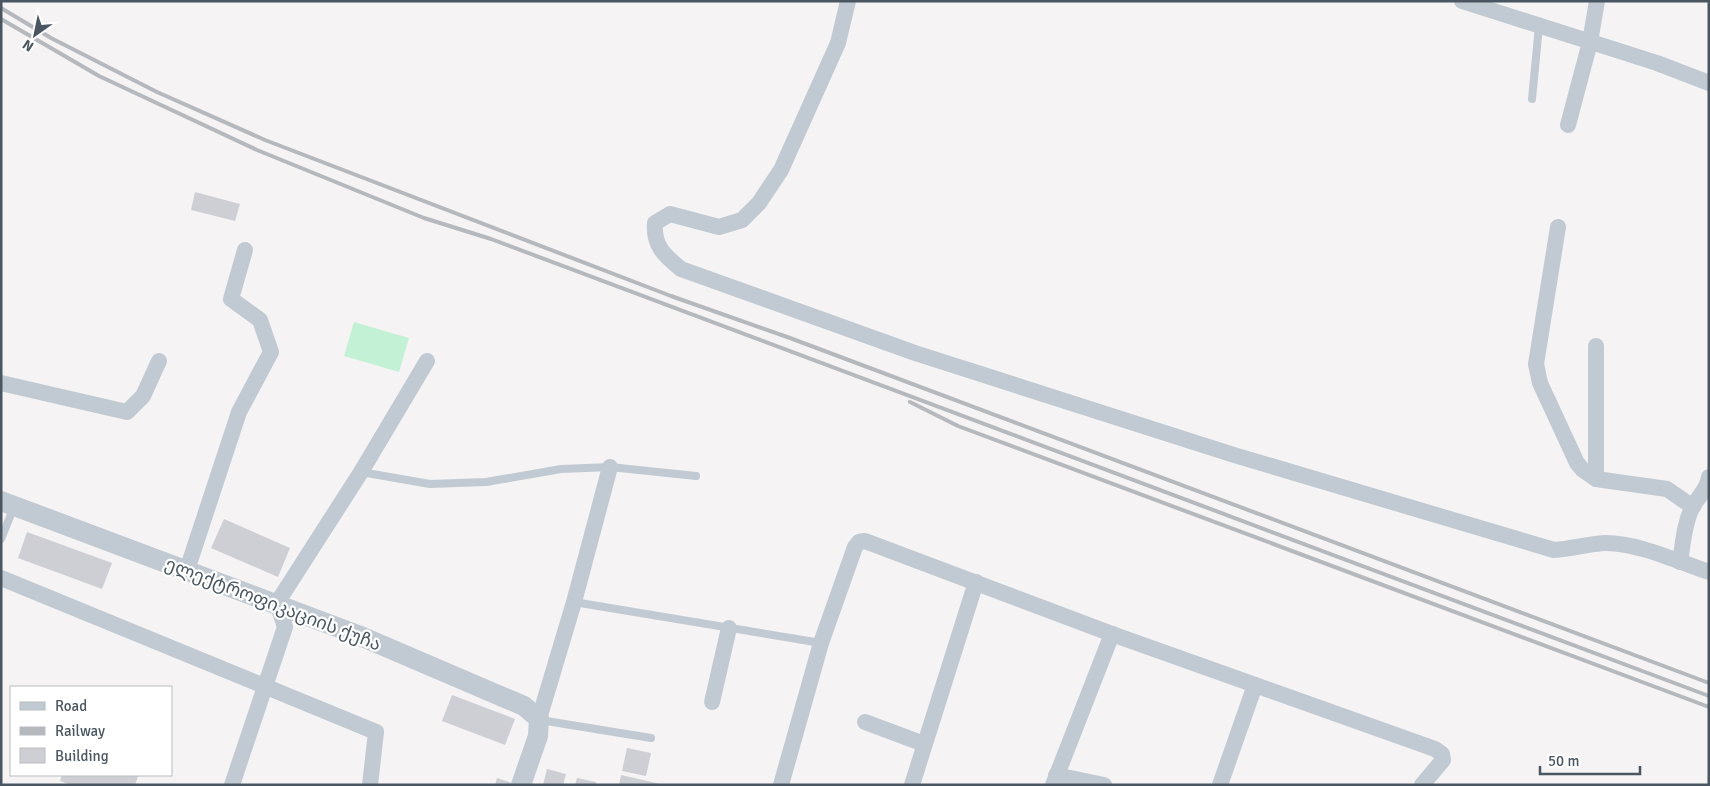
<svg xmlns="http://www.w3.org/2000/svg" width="1710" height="786" viewBox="0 0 1710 786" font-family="Signika,'Noto Sans Georgian',sans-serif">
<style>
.pitch{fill:#c3f1d5}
.building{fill:#cdcfd5}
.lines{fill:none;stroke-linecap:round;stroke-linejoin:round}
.service{stroke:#c1cad2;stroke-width:8}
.minor{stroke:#c1cad2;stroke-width:16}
.tertiary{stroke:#c1cad2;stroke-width:20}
.rail{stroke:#b5b8bd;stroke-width:4}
.labels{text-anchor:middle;stroke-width:4.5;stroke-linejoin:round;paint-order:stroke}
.street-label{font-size:18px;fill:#4a5661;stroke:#fff}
</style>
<rect width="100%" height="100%" fill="#f5f3f3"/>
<polygon class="pitch" points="354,322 409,338 399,372 344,356"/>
<g class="building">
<polygon points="195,192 240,204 235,221 191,210"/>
<polygon points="224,519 290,548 278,577 211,548"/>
<polygon points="27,532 112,563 102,589 18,558"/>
<polygon points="452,695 515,719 505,745 442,721"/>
<polygon points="627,748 651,753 646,776 622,771"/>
<polygon points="547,769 566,774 563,785 543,785"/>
<polygon points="62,775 133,775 138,776 135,785 71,785 60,781"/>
<polygon points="621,775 661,784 661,785 619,785"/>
<polygon points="497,778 512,783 512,785 495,785"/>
<polygon points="577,778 596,782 596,785 575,785"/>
</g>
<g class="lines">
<g class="service">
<polyline points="1532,99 1539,26"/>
<polyline points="361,472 430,484 486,482 561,469 610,467 696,476"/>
<polyline points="1,539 14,507"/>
<polyline points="574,602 821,643"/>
<polyline points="540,720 651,738"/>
</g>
<g class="minor">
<path d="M848,1L838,43L781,170L759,203L742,220L719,227L670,214L655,223C653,246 665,256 681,269L915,353L1234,455L1554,550C1571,549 1588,544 1604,543C1636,542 1679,562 1709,572"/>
<polyline points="1462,1 1657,63 1709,83"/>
<polyline points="1568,125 1590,42 1597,1"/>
<polyline points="1558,227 1536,364 1540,383 1577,463 1583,470 1596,479 1667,489 1693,507"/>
<polyline points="1,383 127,412 143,396 159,361"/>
<polyline points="1596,479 1596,346"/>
<path d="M1680,562C1683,544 1684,524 1692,508C1698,496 1707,491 1709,477"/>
<polyline points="187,570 239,412 271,352 260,320 231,299 245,250"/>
<polyline points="1,578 376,732 370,785"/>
<polyline points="712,702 729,628"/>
<polyline points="539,719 574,602 610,467"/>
<polyline points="865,722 924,744"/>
<polyline points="1056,775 1104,785"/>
<polyline points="232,785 285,627 277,603 361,472 427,361"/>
<polyline points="781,785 821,643 855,547 859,542 865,541 1112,634 1435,749 1442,754 1443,760 1422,785"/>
<polyline points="912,785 976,582"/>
<polyline points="1053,785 1112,634"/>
<polyline points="1220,785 1255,685"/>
</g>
<polyline class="tertiary" points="1,501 358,635 524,706 539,719 538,736 521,785"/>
<g class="rail">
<polyline points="1,8 51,38 157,92 265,140 671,296 790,338 1709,683"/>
<polyline points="1,19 99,76 257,150 424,218 491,239 1709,696"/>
<polyline points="910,402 958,426 1709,707"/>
</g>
</g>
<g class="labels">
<g class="street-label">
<text transform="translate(273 604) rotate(21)" y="6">ელექტროფიკაციის ქუჩა</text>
</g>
</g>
<rect width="1710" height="786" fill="none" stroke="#4a5661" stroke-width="5"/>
<rect x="10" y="686" width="162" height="90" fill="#ffffff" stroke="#b7bbc0"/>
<rect x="20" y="702" width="25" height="8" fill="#c1cad2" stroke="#b7bbc0"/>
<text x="55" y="711" font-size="15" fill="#4a5661">Road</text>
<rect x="20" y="727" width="25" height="8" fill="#b5b8bd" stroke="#b7bbc0"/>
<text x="55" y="736" font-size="15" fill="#4a5661">Railway</text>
<rect x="20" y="748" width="25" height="15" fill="#cdcfd5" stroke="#b7bbc0"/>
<text x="55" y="761" font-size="15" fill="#4a5661">Building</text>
<g transform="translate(35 35) rotate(213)" stroke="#ffffff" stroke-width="4" paint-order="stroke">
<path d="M0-4L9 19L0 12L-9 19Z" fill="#4a5661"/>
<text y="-8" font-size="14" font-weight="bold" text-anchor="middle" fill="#4a5661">N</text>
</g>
<path d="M1540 766v8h100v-8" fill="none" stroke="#4a5661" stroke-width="2.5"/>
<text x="1548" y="766" font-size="15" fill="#4a5661" stroke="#ffffff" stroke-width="4" paint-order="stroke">50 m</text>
</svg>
